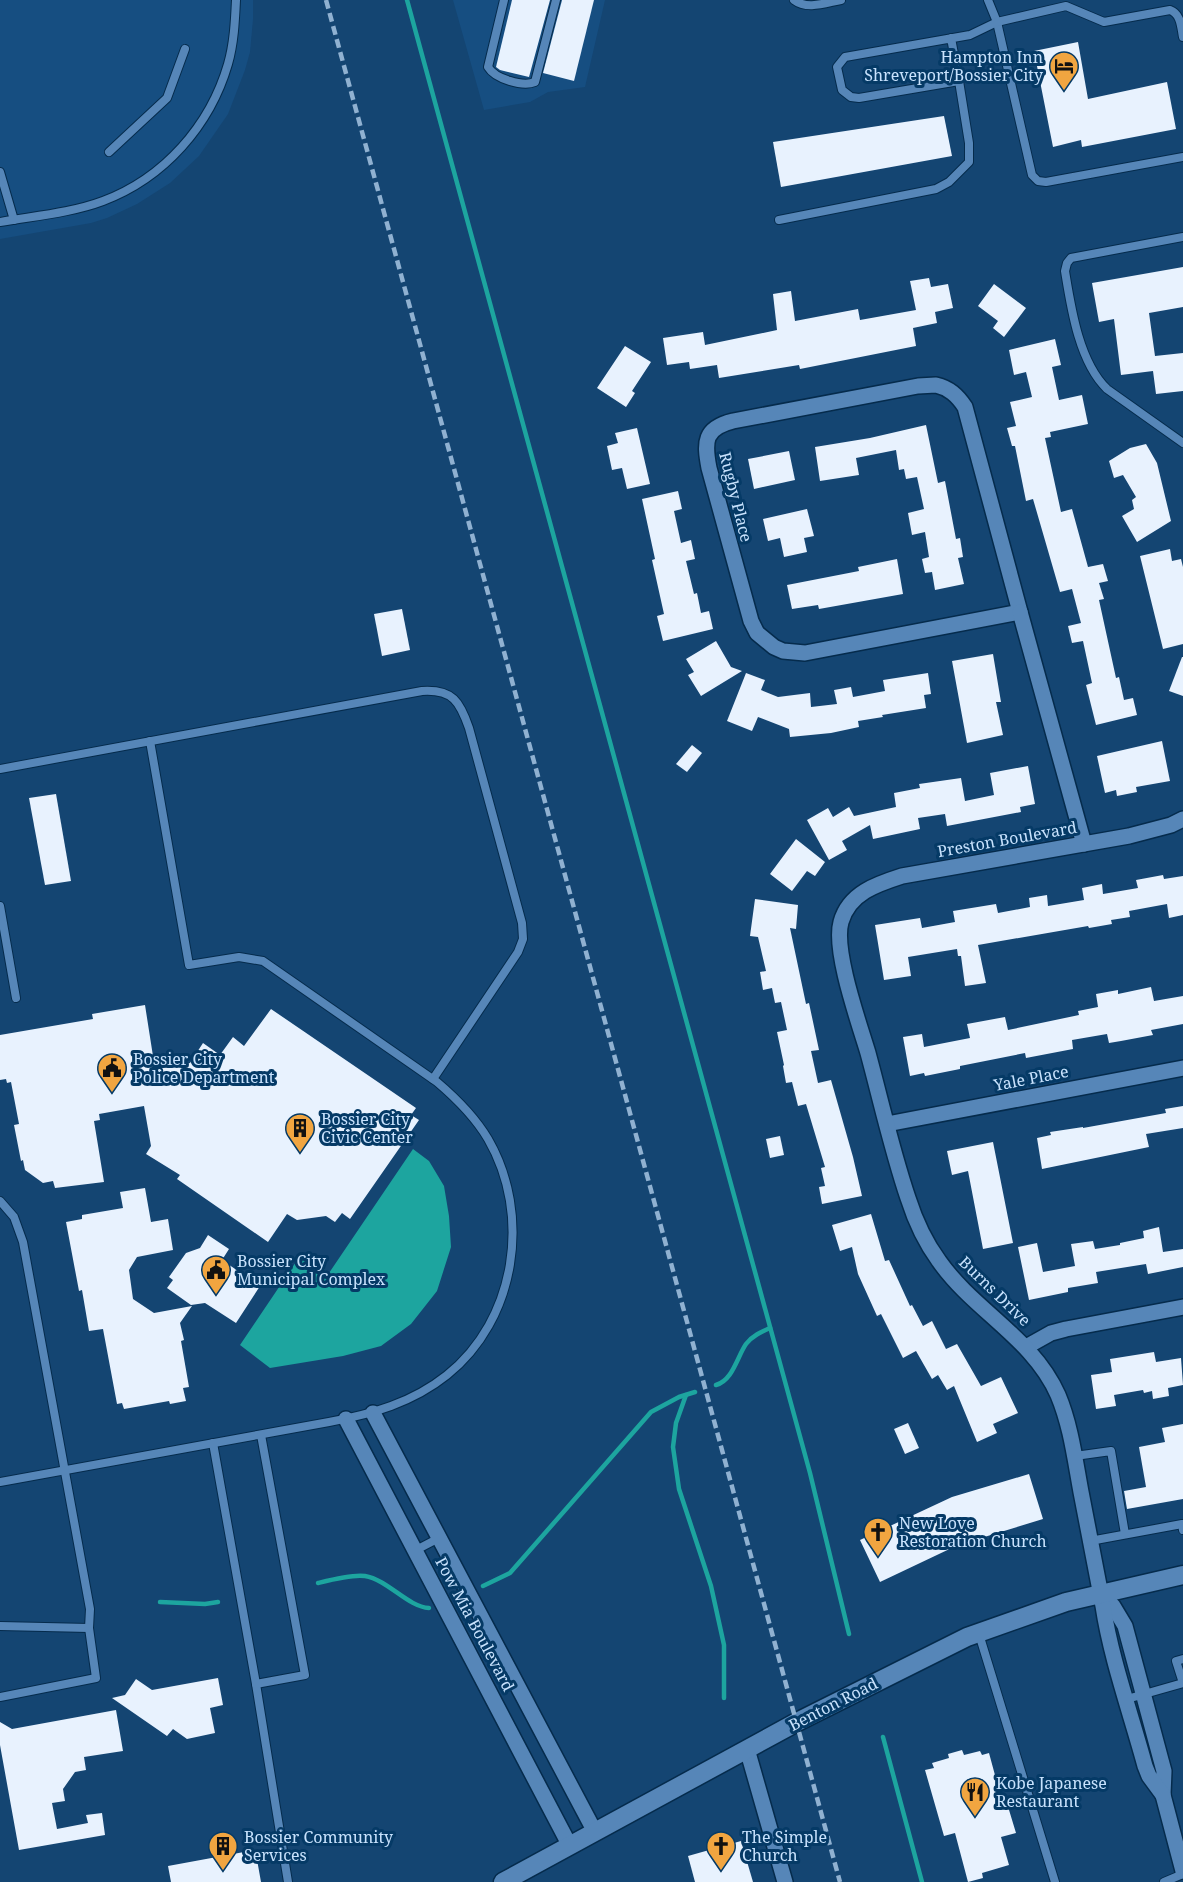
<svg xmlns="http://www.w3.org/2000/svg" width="1183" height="1882" viewBox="0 0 1183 1882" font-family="'Noto Serif',serif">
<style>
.built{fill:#164e81}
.water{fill:#1da59f}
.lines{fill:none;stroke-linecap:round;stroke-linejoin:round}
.stream{stroke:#1da59f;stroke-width:4.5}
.building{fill:#e8f2fe}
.lane-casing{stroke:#052b4c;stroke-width:10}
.street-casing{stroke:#052b4c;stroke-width:18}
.secondary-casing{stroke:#052b4c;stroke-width:21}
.lane{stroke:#5686b8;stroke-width:8}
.street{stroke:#5686b8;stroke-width:15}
.secondary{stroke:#5686b8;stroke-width:18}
.rail{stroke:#90b1d1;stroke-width:4.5;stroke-dasharray:9 4.5;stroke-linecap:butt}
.labels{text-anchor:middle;stroke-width:6;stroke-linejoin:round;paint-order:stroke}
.poi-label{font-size:16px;fill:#c8e2fd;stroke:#053a66;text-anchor:start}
.street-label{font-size:16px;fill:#c8e2fd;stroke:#053a66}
</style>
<rect width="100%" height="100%" fill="#144572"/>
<g class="built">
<polygon points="0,0 253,0 253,19 250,52 245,70 228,114 199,156 170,183 137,204 107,218 91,223 0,239"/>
<polygon points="453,0 605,0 585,87 548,92 530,102 484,110"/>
</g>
<polygon class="water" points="413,1149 429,1161 444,1186 449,1216 451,1247 437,1291 411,1324 381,1346 343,1356 270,1368 240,1345 302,1253 329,1273"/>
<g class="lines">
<g class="stream">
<polyline points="407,0 810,1473 849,1634"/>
<path d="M716,1385C733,1380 737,1357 746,1344C752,1336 761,1332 770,1328"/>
<polyline points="686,1395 676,1423 673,1447 679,1489 711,1586 724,1645 724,1698"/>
<path d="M318,1583C330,1580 353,1574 365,1576C388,1580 408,1607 429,1608"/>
<polyline points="483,1586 510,1573 651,1412 679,1397 695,1392"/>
<polyline points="160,1602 205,1604 218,1602"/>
<polyline points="883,1737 922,1882"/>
</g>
</g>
<g class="building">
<polygon points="512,0 550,0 529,77 500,70 496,67"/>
<polygon points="562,0 594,0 574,81 543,73"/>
<polygon points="1078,42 1088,99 1167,82 1176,129 1082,147 1081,140 1053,147 1034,51"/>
<polygon points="944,116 952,156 781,187 773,142"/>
<polygon points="1183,267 1183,307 1149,313 1155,356 1183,353 1183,391 1156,394 1153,371 1121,375 1114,319 1099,322 1092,283"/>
<polygon points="929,278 931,287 948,284 953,308 935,312 937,323 913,328 916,346 800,369 799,365 719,378 717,365 690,369 689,362 667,365 663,338 703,332 705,345 777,330 773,294 791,291 795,321 858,309 860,320 916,310 910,281"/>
<polygon points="994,284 1026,308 1004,337 993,328 998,321 978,306"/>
<polygon points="1055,339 1061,365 1052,367 1059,400 1082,395 1088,424 1050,432 1051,437 1045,438 1061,512 1072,509 1088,567 1103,564 1108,581 1099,583 1104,599 1099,600 1116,678 1119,677 1124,700 1133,698 1137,715 1096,725 1086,685 1092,683 1083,641 1072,643 1068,626 1081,623 1072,589 1060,592 1033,499 1026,501 1015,446 1012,446 1007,428 1016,426 1010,402 1032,397 1026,372 1014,375 1009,350"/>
<polygon points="625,346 651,362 632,391 635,393 626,407 597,388"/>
<polygon points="926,425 938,483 945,481 956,539 960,538 963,557 958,558 964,584 935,590 932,572 925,573 922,559 929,557 925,532 912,535 908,513 924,509 917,477 906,479 904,469 899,470 896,450 856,458 859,475 820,481 815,447 870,438"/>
<polygon points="637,428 650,484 627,489 622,468 612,470 607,446 618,443 615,433"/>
<polygon points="1146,444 1157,463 1171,521 1137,542 1122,516 1134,509 1132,500 1136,497 1123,475 1114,478 1109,461 1130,448"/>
<polygon points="789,451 795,480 754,489 748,459"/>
<polygon points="678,491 682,509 674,511 681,543 691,540 695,559 686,561 694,594 697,593 701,613 709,611 713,629 663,641 657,616 664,614 652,560 655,559 642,499"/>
<polygon points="807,509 814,536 804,538 807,552 784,557 780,538 768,541 763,519"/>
<polygon points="1170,549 1172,561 1181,559 1183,567 1183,644 1163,649 1140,556"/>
<polygon points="897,559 903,594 819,609 818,605 792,609 787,585 859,571 858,567"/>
<polygon points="402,609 410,650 382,656 374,614"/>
<polygon points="716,641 731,667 742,671 701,696 688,675 694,672 686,659"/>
<polygon points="993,654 1001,702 996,702 1003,735 967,743 952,661"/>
<polygon points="1182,657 1183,657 1183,696 1169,691"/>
<polygon points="746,673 765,680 761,690 778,697 810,693 811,707 837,704 834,690 851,687 853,697 885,691 883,680 928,673 931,694 924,695 926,708 882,715 883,717 858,721 859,727 831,733 790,737 789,729 758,717 752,731 727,721"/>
<polygon points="1162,741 1170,781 1136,787 1137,792 1117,796 1116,790 1105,793 1097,756"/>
<polygon points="692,745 702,753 687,772 676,764"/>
<polygon points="1028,766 1035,804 1020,807 1021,812 947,826 945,814 918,818 920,829 873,839 870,825 842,841 847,850 829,860 807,820 828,808 833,817 849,807 854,816 896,807 894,793 920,788 919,784 961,778 965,801 994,795 990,773"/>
<polygon points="56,794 71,881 45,885 29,798"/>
<polygon points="796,839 825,862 815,876 807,871 792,891 770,874"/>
<polygon points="1163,875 1164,879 1183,876 1183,915 1169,918 1167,904 1129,911 1130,917 1111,920 1112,924 1089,928 1088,926 978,945 986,983 965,986 961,956 958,956 957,949 908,957 911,976 884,980 875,925 920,918 922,928 955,922 953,911 996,904 998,913 1030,907 1029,898 1047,895 1048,906 1084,900 1082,888 1102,884 1103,894 1138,888 1136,880"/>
<polygon points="755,899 798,905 796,929 790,928 806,1004 809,1003 819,1050 811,1051 818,1083 831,1080 853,1157 862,1196 822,1204 819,1187 825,1186 821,1168 825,1167 806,1104 798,1106 792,1082 786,1083 783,1066 784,1065 777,1032 787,1030 781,1002 775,1003 772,988 763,990 760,972 766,971 758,937 750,936"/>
<polygon points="1151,987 1154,1001 1183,996 1183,1024 1151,1030 1153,1035 1121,1041 1109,1043 1107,1034 1072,1040 1073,1049 1026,1058 1025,1053 960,1066 960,1069 925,1076 924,1073 910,1076 903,1037 922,1034 924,1047 970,1038 967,1024 1005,1017 1008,1030 1079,1015 1078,1011 1098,1007 1096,994 1118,990 1118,994"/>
<polygon points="145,1005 155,1069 190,1063 203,1043 220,1055 233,1037 244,1046 271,1009 416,1108 411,1115 419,1120 350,1219 342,1213 335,1222 326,1216 297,1220 287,1214 268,1242 177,1179 180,1175 146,1154 151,1146 144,1106 99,1114 100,1120 94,1121 104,1182 55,1188 53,1181 43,1183 25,1170 23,1160 21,1161 14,1125 19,1124 11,1082 7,1083 6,1079 0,1080 0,1035 93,1019 92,1014"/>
<polygon points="1183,1106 1183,1128 1146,1134 1149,1147 1042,1169 1037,1138 1051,1135 1050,1132 1083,1127 1083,1128 1166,1113 1165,1109"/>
<polygon points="780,1136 784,1155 770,1158 766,1139"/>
<polygon points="993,1142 1013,1243 983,1249 968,1171 952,1175 947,1151"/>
<polygon points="145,1188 151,1222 168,1219 173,1250 137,1257 129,1270 133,1299 154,1313 192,1306 180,1323 184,1340 181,1341 189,1387 183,1388 186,1401 170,1404 169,1401 124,1409 122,1403 117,1404 103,1329 89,1331 82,1290 79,1291 66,1222 82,1219 82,1215 123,1208 120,1192"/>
<polygon points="871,1214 885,1261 889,1260 910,1306 912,1305 923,1326 932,1321 946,1349 957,1344 981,1386 1001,1377 1018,1413 993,1424 997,1433 977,1442 954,1386 947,1390 938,1375 932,1379 916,1351 903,1358 881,1314 877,1316 858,1274 852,1247 840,1251 832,1225"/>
<polygon points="1159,1227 1163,1252 1183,1249 1183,1267 1148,1274 1146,1264 1096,1272 1098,1283 1068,1288 1068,1292 1029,1300 1018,1247 1037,1243 1043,1272 1075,1266 1071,1244 1093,1241 1095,1249 1120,1245 1120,1243 1144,1238 1143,1231"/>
<polygon points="208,1235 229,1249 222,1260 260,1286 236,1323 205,1303 191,1305 167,1288 173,1280 169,1277 186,1253 200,1248"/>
<polygon points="1154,1352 1156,1362 1181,1358 1183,1385 1168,1388 1169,1396 1153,1399 1152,1391 1144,1393 1143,1390 1114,1395 1116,1406 1096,1409 1091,1375 1112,1372 1110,1359"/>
<polygon points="908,1423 919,1448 905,1454 894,1429"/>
<polygon points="1183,1424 1183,1499 1127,1509 1124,1491 1146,1487 1139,1447 1165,1442 1162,1428"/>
<polygon points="1029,1474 1043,1519 958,1545 880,1582 860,1540 952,1497"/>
<polygon points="218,1678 223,1705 210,1708 215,1733 187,1739 173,1729 167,1736 112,1698 125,1695 136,1679 152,1690"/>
<polygon points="116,1710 123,1751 84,1757 86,1770 75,1772 63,1789 65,1801 52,1803 57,1829 88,1823 86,1815 102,1813 105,1835 19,1850 0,1745 0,1722 12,1729"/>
<polygon points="962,1750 964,1755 980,1751 982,1755 989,1753 1002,1801 1006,1800 1016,1833 1001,1837 1009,1865 982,1873 983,1878 968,1882 955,1833 944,1836 925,1770 934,1768 932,1763 949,1758 948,1754"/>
<polygon points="741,1841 753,1882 695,1882 688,1856"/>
<polygon points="244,1852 245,1855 256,1854 261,1882 171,1882 168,1866"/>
</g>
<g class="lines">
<g class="lane-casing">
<g id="lane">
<path d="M504,0L488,67C495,79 523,87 535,82L556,0"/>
<path d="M794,0C807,10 825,3 841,0"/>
<polyline points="988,0 997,22 1032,175 1038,181 1046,182 1183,157"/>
<path d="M951,38L959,81L859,98L851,97L842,90L837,67L845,57L970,35L997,22L1066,6L1104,22L1170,10C1181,14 1181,27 1183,37"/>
<polyline points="109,152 167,98 185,49"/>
<polyline points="0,172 14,220"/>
<polyline points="779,220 936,189 949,182 969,162 969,143 959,81"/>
<path d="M0,222C34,216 71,213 103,201C164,178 210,126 228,64C234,43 235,21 236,0"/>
<path d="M1183,237L1071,258L1067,263L1065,271C1071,308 1079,362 1107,389L1183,443"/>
<path d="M0,769L422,691C453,689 460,702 469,728L522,923L523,939L518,952L433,1079"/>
<polyline points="0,906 16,998"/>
<polyline points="0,1201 14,1217 23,1242 90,1609 89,1628 96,1678 0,1697"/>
<polyline points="213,1443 256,1684 288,1882"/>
<polyline points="1075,1456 1111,1451 1125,1534"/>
<path d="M0,1482L329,1422C372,1414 412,1403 447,1375C516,1320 532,1215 488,1139C475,1117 457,1099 437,1082L263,961L239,957L189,965L150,741"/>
<polyline points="1090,1541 1182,1524 1183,1530"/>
<polyline points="416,1550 439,1538"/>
<polyline points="0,1626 89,1628"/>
<polyline points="979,1634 1055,1882"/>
<polyline points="1183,1659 1176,1661 1183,1683"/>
<polyline points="256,1684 305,1675 261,1435"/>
<polyline points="1127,1699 1183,1683"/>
<polyline points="1164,1882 1183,1874"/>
</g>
</g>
<g class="street-casing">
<g id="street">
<path d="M936,385C949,388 957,395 965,407L1020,612L805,653L783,651L774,647L757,633L751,621L709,468C704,442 704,428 733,421L918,386Z"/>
<polyline points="1020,612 1084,844"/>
<polyline points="887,1124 1183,1068"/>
<polyline points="1026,1347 1051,1333 1066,1329 1183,1307"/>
<polyline points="373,1413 595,1832"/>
<polyline points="346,1419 570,1846"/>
<polyline points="1101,1593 1113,1606 1125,1626 1161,1760 1164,1771 1163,1795 1183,1871"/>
<polyline points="747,1749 785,1882"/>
<path d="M1163,1795L1149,1776L1145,1766C1131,1714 1111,1659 1103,1606C1096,1568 1088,1530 1081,1492C1075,1460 1071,1426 1058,1395C1033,1338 974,1311 939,1261C925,1242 915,1220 908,1198C892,1151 881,1101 868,1053C859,1023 833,950 841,922C849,893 877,884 902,876L1129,836L1171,825L1183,819"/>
</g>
</g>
<g class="secondary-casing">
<polyline id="secondary" points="503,1882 797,1722 967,1637 1066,1602 1183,1575"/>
</g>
<use href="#lane" class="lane"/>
<use href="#street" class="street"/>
<use href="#secondary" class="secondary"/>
<polyline class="rail" points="326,0 840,1882"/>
</g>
<defs>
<g id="hotel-pin" transform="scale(1.5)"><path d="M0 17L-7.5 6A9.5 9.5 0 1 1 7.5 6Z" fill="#f1a540" stroke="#053a66"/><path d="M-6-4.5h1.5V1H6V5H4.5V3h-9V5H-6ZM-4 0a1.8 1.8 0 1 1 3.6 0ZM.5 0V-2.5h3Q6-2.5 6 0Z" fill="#111"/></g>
<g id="civic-pin" transform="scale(1.5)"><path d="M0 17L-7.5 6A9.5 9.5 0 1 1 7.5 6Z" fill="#f1a540" stroke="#053a66"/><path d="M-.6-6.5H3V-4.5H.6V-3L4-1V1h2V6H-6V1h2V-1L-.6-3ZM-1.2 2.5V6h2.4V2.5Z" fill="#111"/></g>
<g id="building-pin" transform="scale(1.5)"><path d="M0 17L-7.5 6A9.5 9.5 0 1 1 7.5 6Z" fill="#f1a540" stroke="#053a66"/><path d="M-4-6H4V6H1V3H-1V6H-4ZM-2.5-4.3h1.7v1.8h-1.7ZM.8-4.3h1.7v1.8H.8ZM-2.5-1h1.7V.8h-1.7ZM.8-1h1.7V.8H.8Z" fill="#111"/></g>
<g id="church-pin" transform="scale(1.5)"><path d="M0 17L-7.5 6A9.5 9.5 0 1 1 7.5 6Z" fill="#f1a540" stroke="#053a66"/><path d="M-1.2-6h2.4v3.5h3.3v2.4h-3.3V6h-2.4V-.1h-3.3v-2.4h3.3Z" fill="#111"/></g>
<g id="restaurant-pin" transform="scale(1.5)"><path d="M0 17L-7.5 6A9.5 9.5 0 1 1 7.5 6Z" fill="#f1a540" stroke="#053a66"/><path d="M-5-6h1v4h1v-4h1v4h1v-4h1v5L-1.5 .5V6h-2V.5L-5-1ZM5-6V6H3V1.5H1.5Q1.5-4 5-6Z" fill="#111"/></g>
</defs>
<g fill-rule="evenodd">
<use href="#hotel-pin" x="1064" y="66"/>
<use href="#civic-pin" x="112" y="1068"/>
<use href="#building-pin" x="300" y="1128"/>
<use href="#civic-pin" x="216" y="1270"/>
<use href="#church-pin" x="878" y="1532"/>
<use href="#restaurant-pin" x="975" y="1792"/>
<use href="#building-pin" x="223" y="1846"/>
<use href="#church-pin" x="721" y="1846"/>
</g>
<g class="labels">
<g class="poi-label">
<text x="1043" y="63" text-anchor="end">Hampton Inn<tspan x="1043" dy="18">Shreveport/Bossier City</tspan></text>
<text x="133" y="1065">Bossier City<tspan x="133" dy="18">Police Department</tspan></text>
<text x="321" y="1125">Bossier City<tspan x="321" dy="18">Civic Center</tspan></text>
<text x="237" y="1267">Bossier City<tspan x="237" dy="18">Municipal Complex</tspan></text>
<text x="899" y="1529">New Love<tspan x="899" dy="18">Restoration Church</tspan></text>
<text x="996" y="1789">Kobe Japanese<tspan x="996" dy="18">Restaurant</tspan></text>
<text x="244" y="1843">Bossier Community<tspan x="244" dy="18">Services</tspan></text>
<text x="742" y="1843">The Simple<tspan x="742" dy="18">Church</tspan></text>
</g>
<g class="street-label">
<text transform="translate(736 497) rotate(76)" y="6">Rugby Place</text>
<text transform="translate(1007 839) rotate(-10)" y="6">Preston Boulevard</text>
<text transform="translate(1031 1078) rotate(-11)" y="6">Yale Place</text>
<text transform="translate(995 1291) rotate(44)" y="6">Burns Drive</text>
<text transform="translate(475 1624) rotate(62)" y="6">Pow Mia Boulevard</text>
<text transform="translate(833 1704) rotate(-27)" y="6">Benton Road</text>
</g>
</g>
</svg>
